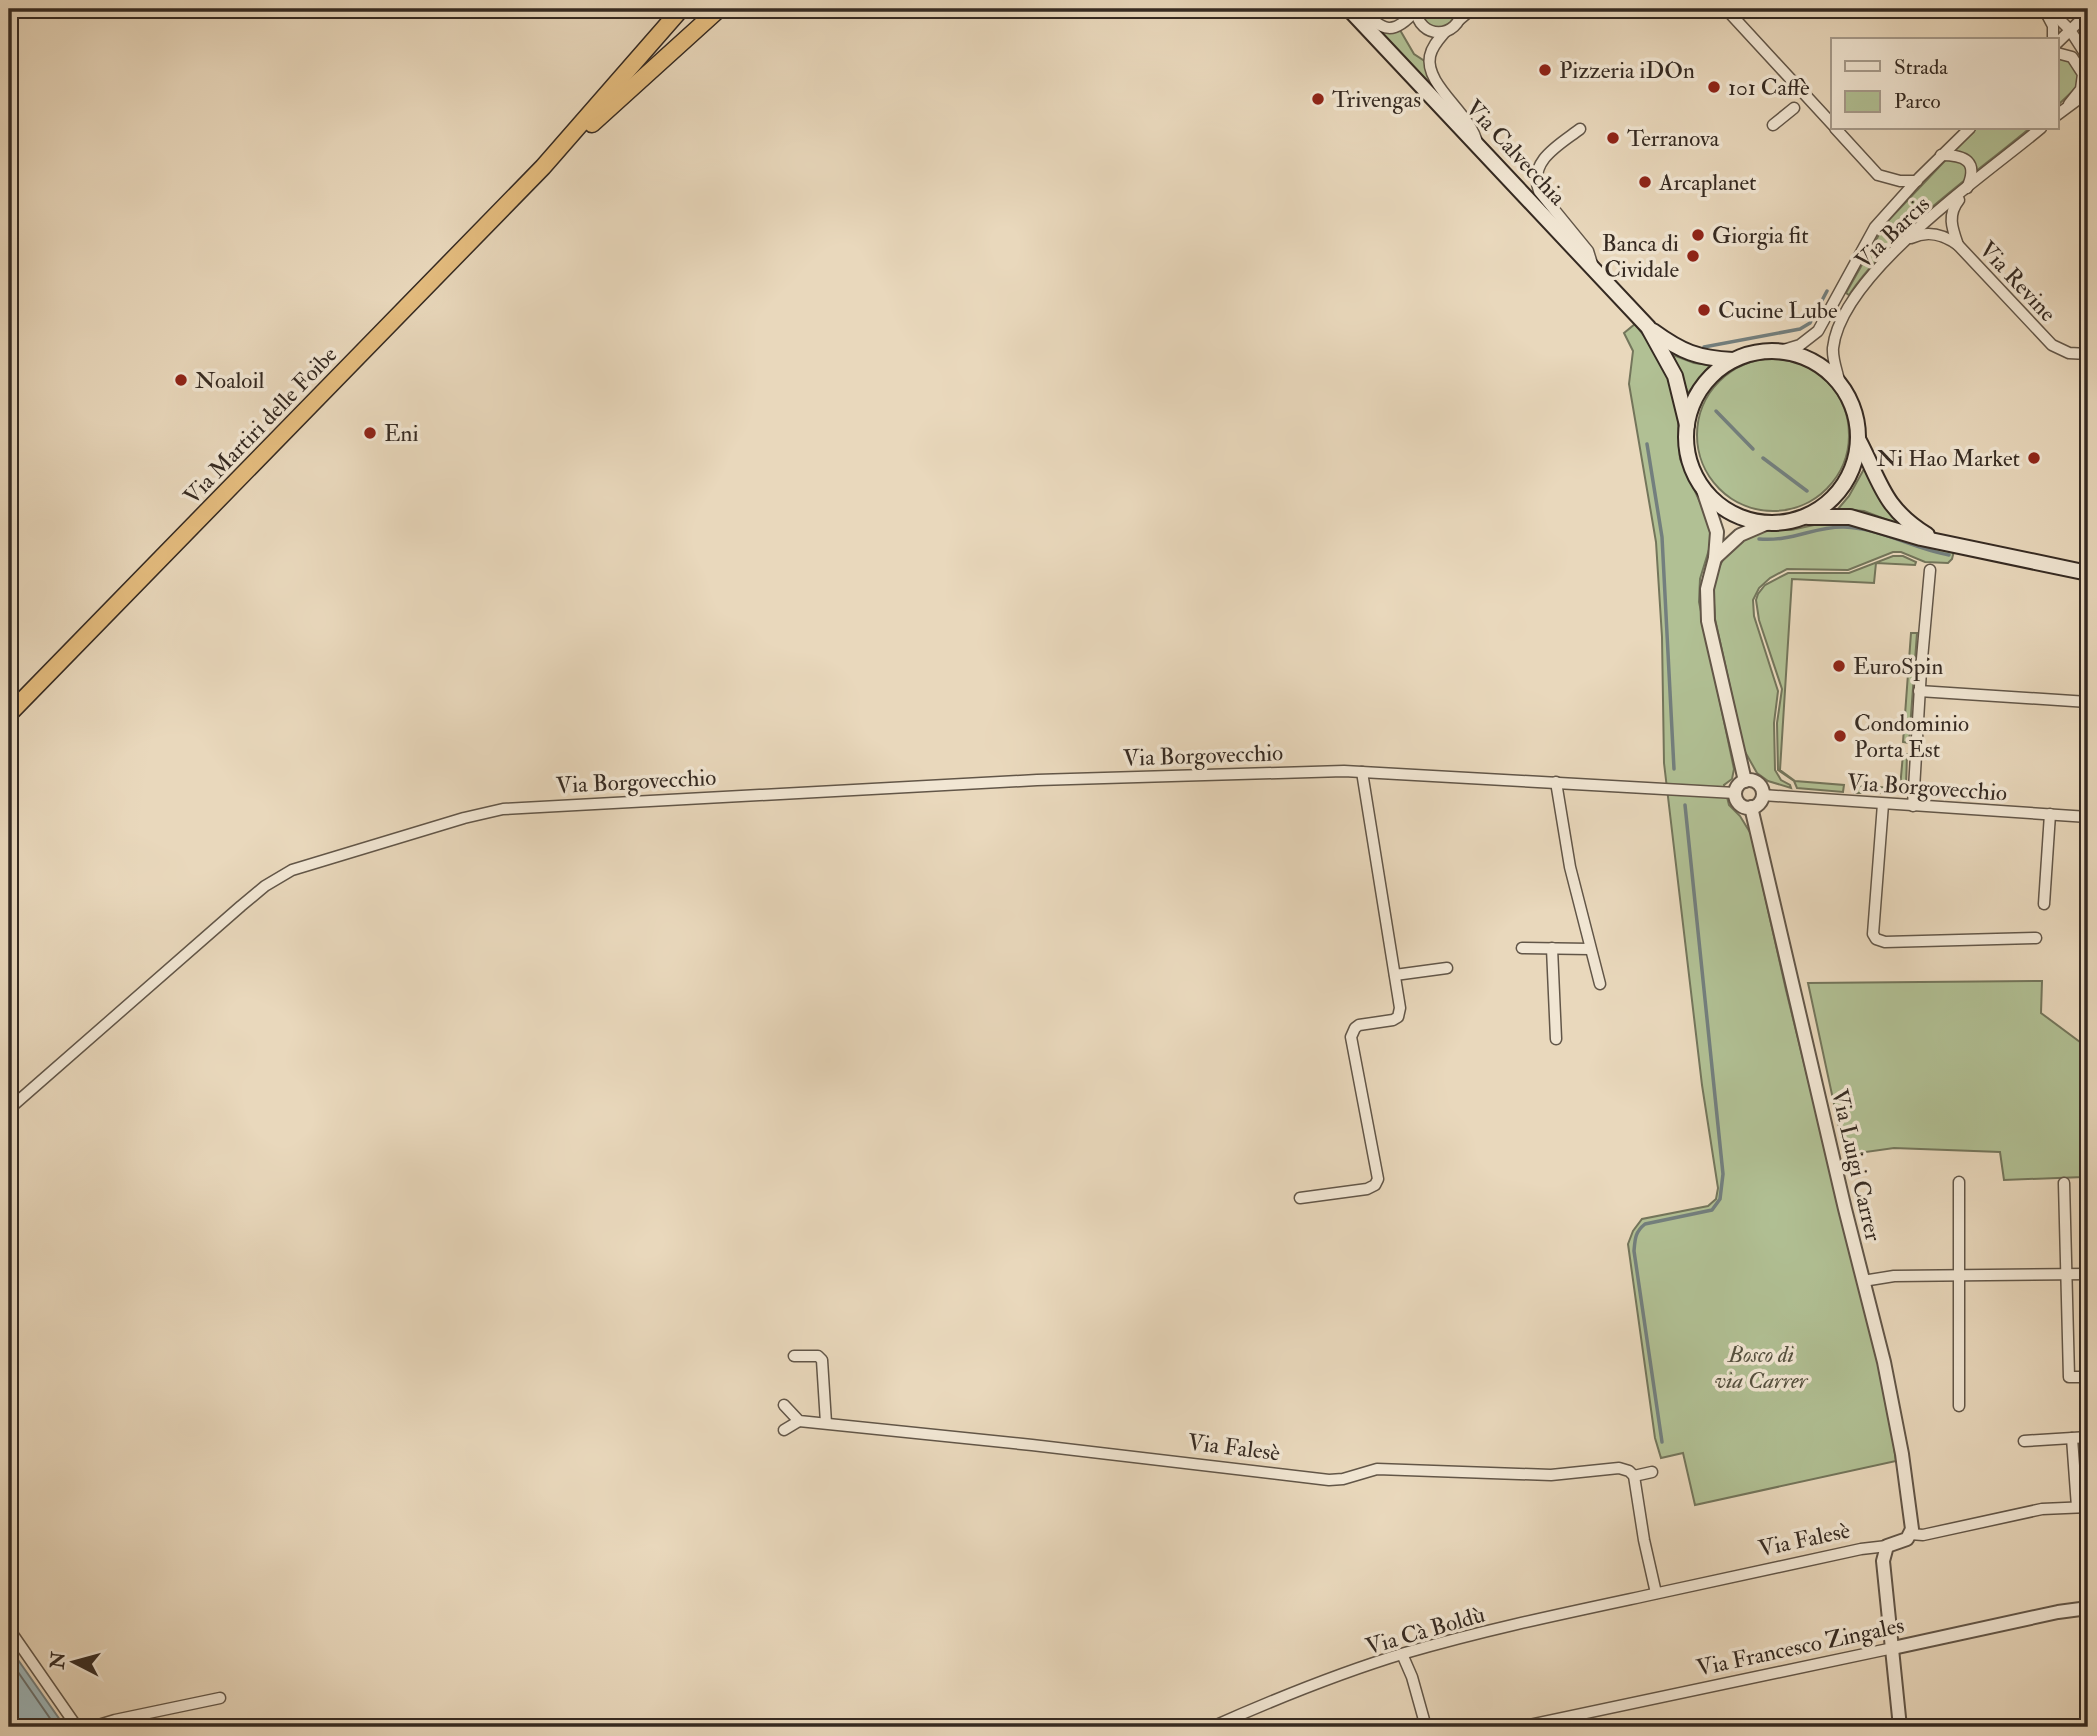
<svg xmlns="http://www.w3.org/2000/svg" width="2097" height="1736" viewBox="0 0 2097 1736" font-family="'IM FELL Double Pica',serif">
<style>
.green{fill:#b1c094;stroke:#73755b;stroke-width:2}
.water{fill:#9db7bb;stroke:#737f7e;stroke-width:2}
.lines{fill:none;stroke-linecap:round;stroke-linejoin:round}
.shore{stroke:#69706e;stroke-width:2}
.stream{stroke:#737f7e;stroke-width:3.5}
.minor-casing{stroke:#625648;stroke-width:13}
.tertiary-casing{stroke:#625648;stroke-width:16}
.secondary-casing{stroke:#352a22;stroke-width:18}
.trunk-casing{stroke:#352a22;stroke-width:19}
.minor{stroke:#f1e6d3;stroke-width:10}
.tertiary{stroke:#f1e6d3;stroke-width:12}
.secondary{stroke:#f1e6d3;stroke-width:14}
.trunk{stroke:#e4bc7e;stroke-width:16}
.poi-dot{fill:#8f2418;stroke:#f1e6d3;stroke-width:2.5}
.labels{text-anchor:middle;stroke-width:7;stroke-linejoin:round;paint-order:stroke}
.poi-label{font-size:23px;fill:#352a22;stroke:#f1e6d3;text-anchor:start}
.street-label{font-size:23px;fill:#352a22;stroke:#f1e6d3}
.park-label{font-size:23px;font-style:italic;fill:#54503e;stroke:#f1e6d3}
</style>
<rect width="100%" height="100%" fill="#e9d8bc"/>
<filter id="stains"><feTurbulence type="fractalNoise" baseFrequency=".00286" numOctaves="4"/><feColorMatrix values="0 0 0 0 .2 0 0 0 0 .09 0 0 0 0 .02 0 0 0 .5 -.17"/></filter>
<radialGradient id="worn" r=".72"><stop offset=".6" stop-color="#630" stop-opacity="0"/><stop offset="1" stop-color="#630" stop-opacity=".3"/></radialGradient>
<g class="green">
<path d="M1420,9H1457C1453,36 1426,34 1420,9Z"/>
<polygon points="1400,30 1414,54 1426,62 1443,99 1378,31 1390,33"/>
<polygon points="2057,57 2071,62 2080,79 2078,86 2057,106"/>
<path d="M1976,128H2030C1970,178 1893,230 1849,295L1846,293L1885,224Z"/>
<polygon points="1635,324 1665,364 1677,403 1680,459 1712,528 1711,543 1700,579 1699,602 1734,769 1732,779 1724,785 1729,805 1740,816 1751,834 1786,990 1888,1404 1896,1461 1695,1505 1683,1453 1661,1458 1655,1438 1628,1244 1633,1231 1642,1219 1708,1206 1716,1199 1718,1188 1702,1085 1664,763 1662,637 1656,542 1629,384 1633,351 1624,333"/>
<polygon points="1673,355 1694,363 1710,365 1688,393"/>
<circle cx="1773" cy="435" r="76"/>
<polygon points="1864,469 1887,508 1903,526 1864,511 1838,509 1849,496"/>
<polygon points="1837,520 1954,551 1952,559 1948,563 1925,562 1901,552 1893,552 1848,570 1787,569 1770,578 1759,588 1753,600 1754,616 1778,691 1774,723 1775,770 1781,780 1790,785 1791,788 1768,781 1757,773 1744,750 1715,619 1713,587 1716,573 1726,554 1745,537 1765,530 1791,530"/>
<polygon points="1893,556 1903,556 1916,562 1915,565 1876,563 1874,583 1792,579 1780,770 1795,781 1844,785 1843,792 1797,788 1794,781 1778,770 1777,723 1782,689 1759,620 1756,600 1758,594 1765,585 1788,573 1849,573"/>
<polygon points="1911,633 1917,633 1909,743 1903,742"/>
<polygon points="1903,754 1907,754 1906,787 1902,793 1854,793 1855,786 1900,788"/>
<polygon points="2042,981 2041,1013 2088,1048 2088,1123 2082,1123 2083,1177 2004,1180 2000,1152 1894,1148 1845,1155 1808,983"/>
</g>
<polygon class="water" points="9,1647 65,1727 23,1727 9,1707"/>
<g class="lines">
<polyline class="shore" points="9,1659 56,1727"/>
<g class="stream">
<polyline points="1704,347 1800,329 1810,323 1827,291"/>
<polyline points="1716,411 1753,449"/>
<polyline points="1647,444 1662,537 1674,769"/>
<polyline points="1763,458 1807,491"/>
<path d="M1759,539C1792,542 1815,526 1844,527C1881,528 1913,549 1949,555"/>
<path d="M1662,1442L1634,1251C1635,1239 1635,1232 1645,1224L1712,1210L1720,1199L1723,1174L1685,805"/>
</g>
<g class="minor-casing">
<g id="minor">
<polyline points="9,9 10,9"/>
<path d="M1361,9C1383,32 1394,36 1416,10"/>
<path d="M1416,9C1418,40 1459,40 1462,9"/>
<polyline points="1726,9 1833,125"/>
<polyline points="2044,9 2053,26 2053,40"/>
<polyline points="2049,9 2070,30 2088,58"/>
<polyline points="1459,20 1472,9"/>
<path d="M1445,32C1439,39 1432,46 1430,56C1424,85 1471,113 1477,143"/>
<polyline points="2057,43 2088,13"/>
<polyline points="2057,53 2072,57 2083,74 2081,89 2069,104"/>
<polyline points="2057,115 2088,92"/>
<polyline points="1773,125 1794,108"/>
<polyline points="1835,128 1878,175 1900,181 1917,181"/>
<path d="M1580,129C1559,145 1528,161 1539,191L1588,251L1593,267"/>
<path d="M1941,155C1965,155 1979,161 1967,188"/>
<path d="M1911,238C1928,230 1943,234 1958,245L2052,345L2069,353L2088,354"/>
<path d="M1958,245C1952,228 1947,215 1959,200"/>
<polyline points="1780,351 1800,345 1818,331 1875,227 1919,178 1970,128"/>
<path d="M1840,385C1838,373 1832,360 1833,348C1841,273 1985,175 2041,128"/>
<polyline points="1919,691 2088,702"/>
<polyline points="1556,782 1570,867 1600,984"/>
<polyline points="1762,795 2088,817"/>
<polyline points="1883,804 1873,934 1876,939 1885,942 2036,938"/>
<polyline points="1913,806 1921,670 1930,570"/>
<polyline points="2044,904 2050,814"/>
<polyline points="1522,948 1590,949"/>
<polyline points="1552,948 1556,1039"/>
<polyline points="1395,975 1447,968"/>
<polyline points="2086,984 2088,984"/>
<polyline points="9,1109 241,906 265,886 292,870 464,818 503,809 1037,780 1344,771 1735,793"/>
<polyline points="1959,1182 1959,1406"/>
<polyline points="2064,1183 2069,1377 2088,1377"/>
<polyline points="1300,1198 1367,1189 1375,1185 1378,1179 1351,1037 1355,1028 1359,1025 1393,1020 1398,1017 1400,1008 1362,772"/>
<polyline points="1863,1281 1894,1276 2088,1274"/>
<polyline points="794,1356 818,1356 822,1360 826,1423"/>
<polyline points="784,1405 799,1421 1032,1445 1329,1480 1343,1479 1377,1469 1551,1475 1619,1468 1629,1471 1634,1476 1644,1540 1656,1593"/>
<polyline points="784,1430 799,1421"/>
<polyline points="2072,1438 2077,1507"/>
<polyline points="2024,1441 2088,1437"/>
<polyline points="1634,1476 1652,1472"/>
<polyline points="1910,1534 1923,1535 2042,1509 2088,1507"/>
<polyline points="9,1629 77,1727"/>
<polyline points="1402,1654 1412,1677 1426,1727"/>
<polyline points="92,1727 115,1720 220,1698"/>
<path d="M1212,1727C1275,1699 1339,1673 1405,1653C1487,1629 1570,1612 1654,1594C1723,1579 1792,1564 1861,1549L1887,1546"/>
<polyline points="1520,1727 1893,1648"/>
</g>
</g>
<g class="tertiary-casing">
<g id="tertiary">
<polyline points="1702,487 1717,532 1715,558 1707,589 1708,621 1745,781"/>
<polyline points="1715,558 1740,535 1768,523"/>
<circle cx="1749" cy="794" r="14"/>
<polyline points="1751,807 1845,1209 1884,1362 1902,1454 1912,1529 1907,1539 1887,1546 1883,1561 1900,1727"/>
<polyline points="1893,1648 2058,1612 2088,1608"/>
</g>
</g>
<g class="secondary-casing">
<g id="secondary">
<polyline points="1349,9 1648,327 1675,376 1687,425"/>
<path d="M1653,331C1682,352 1697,358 1733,360"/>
<circle cx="1772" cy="437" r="86"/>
<path d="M1858,439C1881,482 1882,507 1927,535"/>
<polyline points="1808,517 1850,517 1921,538 2088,573"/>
</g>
</g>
<g class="trunk-casing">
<g id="trunk">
<polyline points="592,124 719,9"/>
<polyline points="9,714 543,167 681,9"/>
</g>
</g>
<use href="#minor" class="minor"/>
<use href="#tertiary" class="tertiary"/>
<use href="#secondary" class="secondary"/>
<use href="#trunk" class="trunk"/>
</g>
<g class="poi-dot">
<circle cx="1545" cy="70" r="7"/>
<circle cx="1714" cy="87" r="7"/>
<circle cx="1318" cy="99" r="7"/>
<circle cx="1613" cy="138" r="7"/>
<circle cx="1645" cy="182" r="7"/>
<circle cx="1698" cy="235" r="7"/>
<circle cx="1693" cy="256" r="7"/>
<circle cx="1704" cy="310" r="7"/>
<circle cx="181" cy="380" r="7"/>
<circle cx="370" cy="433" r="7"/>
<circle cx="2034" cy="458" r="7"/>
<circle cx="1839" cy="666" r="7"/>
<circle cx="1840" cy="736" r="7"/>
</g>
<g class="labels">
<g class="poi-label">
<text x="1559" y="78">Pizzeria iDOn</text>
<text x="1728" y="95">101 Caffè</text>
<text x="1332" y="107">Trivengas</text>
<text x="1627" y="146">Terranova</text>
<text x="1659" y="190">Arcaplanet</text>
<text x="1712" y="243">Giorgia fit</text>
<text x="1679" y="251" text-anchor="end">Banca di<tspan x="1679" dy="26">Cividale</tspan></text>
<text x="1718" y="318">Cucine Lube</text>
<text x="195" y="388">Noaloil</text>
<text x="384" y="441">Eni</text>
<text x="2020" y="466" text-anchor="end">Ni Hao Market</text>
<text x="1853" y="674">EuroSpin</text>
<text x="1854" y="731">Condominio<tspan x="1854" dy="26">Porta Est</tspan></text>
</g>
<g class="street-label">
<text transform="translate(1516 152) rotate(47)" y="8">Via Calvecchia</text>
<text transform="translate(1892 232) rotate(-44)" y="8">Via Barcis</text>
<text transform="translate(2018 281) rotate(47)" y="8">Via Revine</text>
<text transform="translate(260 425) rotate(-46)" y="8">Via Martiri delle Foibe</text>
<text transform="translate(1203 755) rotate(-2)" y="8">Via Borgovecchio</text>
<text transform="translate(636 781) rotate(-3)" y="8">Via Borgovecchio</text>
<text transform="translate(1927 787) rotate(4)" y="8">Via Borgovecchio</text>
<text transform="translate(1857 1165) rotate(77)" y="8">Via Luigi Carrer</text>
<text transform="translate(1234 1447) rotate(7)" y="8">Via Falesè</text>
<text transform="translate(1804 1539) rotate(-12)" y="8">Via Falesè</text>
<text transform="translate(1425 1630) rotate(-16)" y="8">Via Cà Boldù</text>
<text transform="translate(1800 1646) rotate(-12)" y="8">Via Francesco Zingales</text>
</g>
<g class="park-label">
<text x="1761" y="1362">Bosco di<tspan x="1761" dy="26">via Carrer</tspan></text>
</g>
</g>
<rect width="2097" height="1736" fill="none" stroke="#e9d8bc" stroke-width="35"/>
<rect x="10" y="10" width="2076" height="1715" fill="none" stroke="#352a22" stroke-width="3.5"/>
<rect x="18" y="18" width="2062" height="1701" fill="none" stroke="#352a22" stroke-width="2"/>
<rect x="1831" y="38" width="228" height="91" fill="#f1e6d3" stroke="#a69b8c" stroke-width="2"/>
<rect x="1845" y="61" width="35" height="10" fill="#f1e6d3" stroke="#a69b8c" stroke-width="2"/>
<text x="1894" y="74" font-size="21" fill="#352a22">Strada</text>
<rect x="1845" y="91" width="35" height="21" fill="#b1c094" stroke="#a69b8c" stroke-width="2"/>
<text x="1894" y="108" font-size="21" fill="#352a22">Parco</text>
<g transform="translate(74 1662) rotate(276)" stroke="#f1e6d3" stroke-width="5" paint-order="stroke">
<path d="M0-5L12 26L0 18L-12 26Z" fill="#352a22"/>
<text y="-10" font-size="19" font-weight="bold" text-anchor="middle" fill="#352a22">N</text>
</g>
<rect width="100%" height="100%" filter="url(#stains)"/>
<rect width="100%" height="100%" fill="url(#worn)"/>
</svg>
